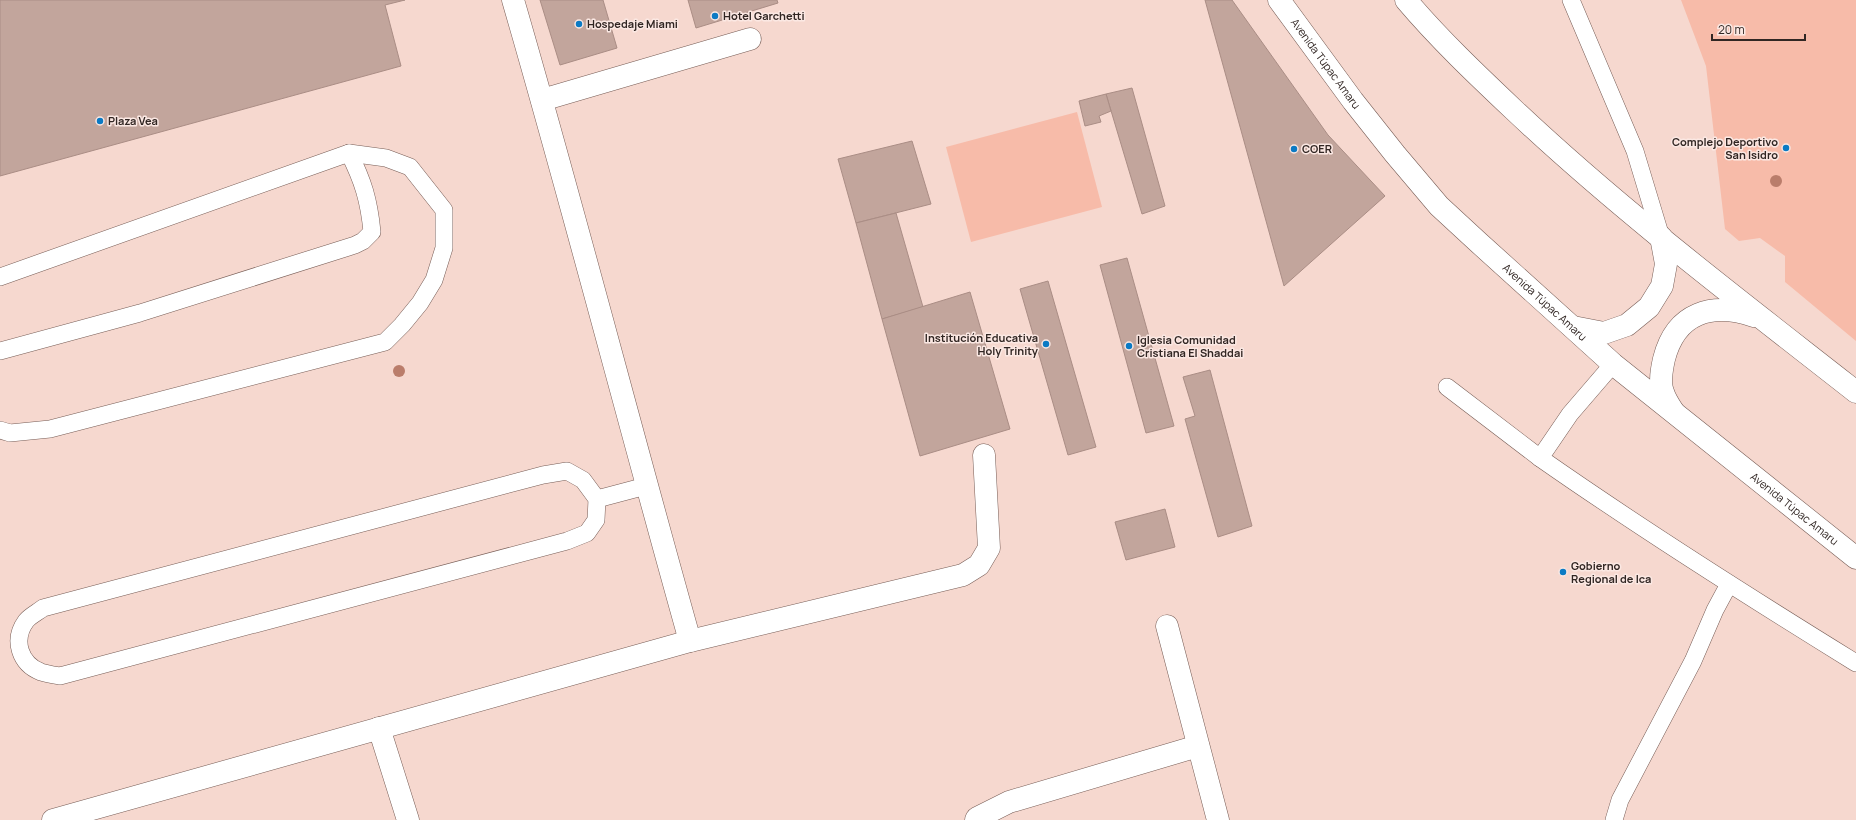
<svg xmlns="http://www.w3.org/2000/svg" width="1856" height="820" viewBox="0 0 1856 820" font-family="Manrope,sans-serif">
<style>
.green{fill:#f7bba9}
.building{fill:#c2a59c;stroke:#aa8d85}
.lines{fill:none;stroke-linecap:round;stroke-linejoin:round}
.lane-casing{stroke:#775d56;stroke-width:18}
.street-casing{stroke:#775d56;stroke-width:23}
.secondary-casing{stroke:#775d56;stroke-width:23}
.lane{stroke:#fff;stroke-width:17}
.street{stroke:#fff;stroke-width:22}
.secondary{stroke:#fff;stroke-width:22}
.tree{fill:#ba7d6b}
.poi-dot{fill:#0b7ac4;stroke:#fbe8e3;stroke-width:1.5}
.labels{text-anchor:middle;stroke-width:3;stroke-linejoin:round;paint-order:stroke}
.poi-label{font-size:11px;font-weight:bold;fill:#312623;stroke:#fbe8e3;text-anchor:start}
.street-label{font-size:11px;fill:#312623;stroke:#fbe8e3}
</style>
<rect width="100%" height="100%" fill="#f6d8cf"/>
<g class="green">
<polygon points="1681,0 1856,0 1856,341 1785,282 1785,256 1760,238 1739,241 1725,229 1706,66"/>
<polygon points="1077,112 1102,207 971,242 946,147"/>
</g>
<g class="building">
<polygon points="0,0 405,0 385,5 401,66 0,176"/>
<polygon points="540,0 603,0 617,48 560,65"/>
<polygon points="688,0 777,0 778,3 696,28"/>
<polygon points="1205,0 1232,0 1328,135 1385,196 1284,286"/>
<polygon points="1132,88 1165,206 1142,214 1106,94"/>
<polygon points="1106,94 1111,111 1099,116 1101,122 1085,126 1079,101"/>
<polygon points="912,141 931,204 856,223 838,159"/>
<polygon points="896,213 923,307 882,319 856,223"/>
<polygon points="1127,258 1174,426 1146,433 1100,265"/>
<polygon points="1048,281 1096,447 1068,455 1020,289"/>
<polygon points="970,292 1010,429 920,456 882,319"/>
<polygon points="1210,370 1252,526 1218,537 1185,419 1195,416 1183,377"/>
<polygon points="1165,509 1175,547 1126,560 1115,522"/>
</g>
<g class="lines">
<g class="lane-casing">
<g id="lane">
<polyline points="1571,0 1635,151 1661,237"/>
<path d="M0,277L349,153C363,181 369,200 372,232L363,241L355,245L140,313L0,351"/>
<path d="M1613,364L1570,414L1540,458C1643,530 1749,597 1856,663"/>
<polyline points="1447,387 1540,458"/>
<polyline points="0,430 10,433 50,429 385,342 402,325 420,303 434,280 444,248 444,210 410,167 386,158 349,153"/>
<path d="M567,471L583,480L597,499L596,520L587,533L567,541L60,676C54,675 47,674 41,672C20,664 12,640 26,621C30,616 38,612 43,608L543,475Z"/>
<polyline points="597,499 646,486"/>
<polyline points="1614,820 1620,800 1693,661 1715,610 1729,584"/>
</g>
</g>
<g class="street-casing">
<g id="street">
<path d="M513,0C575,213 630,428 690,641"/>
<polyline points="542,100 750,39"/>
<polyline points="1167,626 1218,820"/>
<polyline points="379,728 408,820"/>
<polyline points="53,820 690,641 963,575 979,565 989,548 984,455"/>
<polyline points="976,820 977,818 1009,802 1198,746"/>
</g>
</g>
<g class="secondary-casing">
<g id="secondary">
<path id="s1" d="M1279,0L1353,101L1395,154L1439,206L1478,242L1613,364L1856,558"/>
<path d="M1406,0C1439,39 1477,75 1514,110C1621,211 1740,301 1856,392"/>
<polyline points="1573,327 1604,333 1627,325 1649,307 1662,286 1666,264 1661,237"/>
<path d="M1673,411C1669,405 1665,399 1663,392C1659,382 1662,368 1664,359C1676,312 1712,302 1754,316"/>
</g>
</g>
<use href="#lane" class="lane"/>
<use href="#street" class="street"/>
<use href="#secondary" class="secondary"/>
</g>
<g class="tree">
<circle cx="1776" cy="181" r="6"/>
<circle cx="399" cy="371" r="6"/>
</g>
<g class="poi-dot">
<circle cx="715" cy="16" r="4"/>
<circle cx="579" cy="24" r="4"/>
<circle cx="100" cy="121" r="4"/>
<circle cx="1786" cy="148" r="4"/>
<circle cx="1294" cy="149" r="4"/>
<circle cx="1046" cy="344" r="4"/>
<circle cx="1129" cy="346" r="4"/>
<circle cx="1563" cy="572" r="4"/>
</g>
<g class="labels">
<g class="poi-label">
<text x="723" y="20">Hotel Garchetti</text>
<text x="587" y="28">Hospedaje Miami</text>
<text x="108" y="125">Plaza Vea</text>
<text x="1778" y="146" text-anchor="end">Complejo Deportivo<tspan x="1778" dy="13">San Isidro</tspan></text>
<text x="1302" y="153">COER</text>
<text x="1038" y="342" text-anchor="end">Institución Educativa<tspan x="1038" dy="13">Holy Trinity</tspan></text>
<text x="1137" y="344">Iglesia Comunidad<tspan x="1137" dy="13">Cristiana El Shaddai</tspan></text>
<text x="1571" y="570">Gobierno<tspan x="1571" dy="13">Regional de Ica</tspan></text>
</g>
<g class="street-label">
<text dy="4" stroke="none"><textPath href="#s1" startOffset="79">Avenida Túpac Amaru</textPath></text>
<text dy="4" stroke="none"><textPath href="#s1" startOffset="404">Avenida Túpac Amaru</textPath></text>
<text dy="4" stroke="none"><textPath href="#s1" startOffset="728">Avenida Túpac Amaru</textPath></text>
</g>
</g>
<path d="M1712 34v6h93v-6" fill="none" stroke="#312623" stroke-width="2"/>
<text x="1718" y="34" font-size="12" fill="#312623" stroke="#fbe8e3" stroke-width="3" paint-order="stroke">20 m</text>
</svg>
